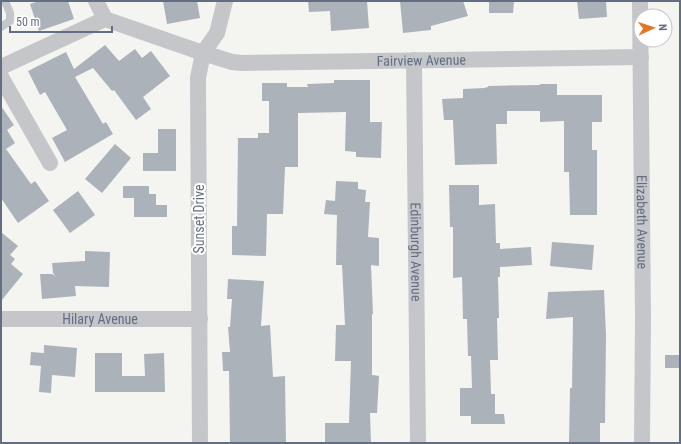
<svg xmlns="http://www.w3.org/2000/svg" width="681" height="444" viewBox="0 0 681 444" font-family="'Roboto Condensed',sans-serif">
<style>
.building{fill:#acb2b9}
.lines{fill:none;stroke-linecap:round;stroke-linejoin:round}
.service{stroke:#c4c6ca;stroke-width:8}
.minor{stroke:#c4c6ca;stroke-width:16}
.labels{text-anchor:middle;stroke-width:4;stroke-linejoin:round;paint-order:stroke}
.street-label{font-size:14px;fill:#636e82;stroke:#fff}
</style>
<rect width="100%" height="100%" fill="#f4f5f0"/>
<g class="building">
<polygon points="39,1 68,1 74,19 39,31 30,4"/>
<polygon points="163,1 197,1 200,18 167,24"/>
<polygon points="308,1 367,1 369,28 331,31 330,11 309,12"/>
<polygon points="400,1 463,1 468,16 431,26 431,30 403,33"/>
<polygon points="489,1 514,1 513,13 489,13"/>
<polygon points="577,1 606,1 607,17 579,19"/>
<polygon points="105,45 119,61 135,49 142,58 151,51 170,76 143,97 151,109 136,120 114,90 112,91 93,68 75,77 103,124 106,122 113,134 65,162 52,138 67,130 45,92 40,95 28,71 66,52 74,69"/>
<polygon points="334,80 370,80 370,122 382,122 381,158 356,157 356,152 345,151 346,112 298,113 298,167 285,167 283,214 267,214 266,256 232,255 232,226 237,226 238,138 258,138 258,133 269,133 269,101 262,101 262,83 287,83 287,87 308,87 307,84 334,83"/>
<polygon points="540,84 557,84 557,95 602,95 602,122 592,122 592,150 597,150 597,215 570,215 569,172 564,172 564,121 540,122 540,111 507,111 507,124 496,124 497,164 455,165 453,120 444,120 442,99 463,98 463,89 484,88 488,87 488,86 540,85"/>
<polygon points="1,106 14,125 7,130 15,143 6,149 31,184 35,181 49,201 18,223 1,198"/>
<polygon points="158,129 176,129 176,171 143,171 143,153 158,153"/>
<polygon points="115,144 131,158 102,193 85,179"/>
<polygon points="336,181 358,182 358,189 366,190 365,202 370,202 368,237 379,238 379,266 371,265 373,314 372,314 372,375 379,376 377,413 370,413 371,443 325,443 325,423 349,423 351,361 335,361 336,325 345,325 342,265 336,265 337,215 324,214 326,200 335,201"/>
<polygon points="449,185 479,185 479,205 495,204 496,243 500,243 500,249 531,247 532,265 500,267 500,277 498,277 499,318 497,318 498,360 490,360 491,394 495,394 495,414 504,414 505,424 471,424 471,416 460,416 460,388 472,388 471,356 468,356 467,319 463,319 462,277 453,278 453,227 450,227"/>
<polygon points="123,186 149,186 149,194 156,194 156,205 167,205 167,217 134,217 134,198 123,198"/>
<polygon points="78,191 95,215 70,233 53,210"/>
<polygon points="1,232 18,246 10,255 15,259 11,264 23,274 1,301"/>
<polygon points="552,242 594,245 592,270 550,266"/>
<polygon points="85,251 110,252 109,287 75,286 76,296 42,299 40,274 52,274 55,276 53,273 52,263 85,261"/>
<polygon points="228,279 264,281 261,326 270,325 273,377 285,376 286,443 230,443 229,371 223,371 222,352 230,352 228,327 230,327 232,299 227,299"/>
<polygon points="604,290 606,335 605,423 600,423 600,443 569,443 570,388 572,388 573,317 546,319 548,292"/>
<polygon points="44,345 77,348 75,377 52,375 51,393 39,392 41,366 30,365 31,352 44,353"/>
<polygon points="95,353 122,353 122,376 145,376 144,354 164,353 165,392 95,392"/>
<rect x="665" y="355" width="15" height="13"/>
</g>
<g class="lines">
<polyline class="service" points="1,27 10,21 10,13 5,1"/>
<g class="minor">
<polyline points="96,1 105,19"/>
<path id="s1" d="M640,1L643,317L642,443"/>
<path id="s2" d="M414,60L418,443"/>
<path id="s3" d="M1,67L105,19L203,53L232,62L242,63L641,57"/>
<polyline points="1,77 50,163"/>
<path id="s4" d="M1,319H200"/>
<polyline points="200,443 198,78 203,53 217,33 225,1"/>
</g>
</g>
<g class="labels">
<g class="street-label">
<text dy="5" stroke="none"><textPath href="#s3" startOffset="438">Fairview Avenue</textPath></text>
<text transform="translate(199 219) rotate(-90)" y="5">Sunset Drive</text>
<text dy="5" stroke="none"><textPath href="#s1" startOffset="221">Elizabeth Avenue</textPath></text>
<text dy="5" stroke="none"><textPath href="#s2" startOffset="192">Edinburgh Avenue</textPath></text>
<text dy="5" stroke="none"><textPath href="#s4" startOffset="99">Hilary Avenue</textPath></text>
</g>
</g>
<rect width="681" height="444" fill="none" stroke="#636e82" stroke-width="4"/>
<g transform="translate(653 28) rotate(87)"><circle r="19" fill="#ffffff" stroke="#c1c5cd"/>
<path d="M0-3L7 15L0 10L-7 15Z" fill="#e47721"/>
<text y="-6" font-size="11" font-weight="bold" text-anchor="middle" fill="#636e82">N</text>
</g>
<path d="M10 26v6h102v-6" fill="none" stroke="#636e82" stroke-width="2"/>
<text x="16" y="26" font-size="12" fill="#636e82" stroke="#ffffff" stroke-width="3" paint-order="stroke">50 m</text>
</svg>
